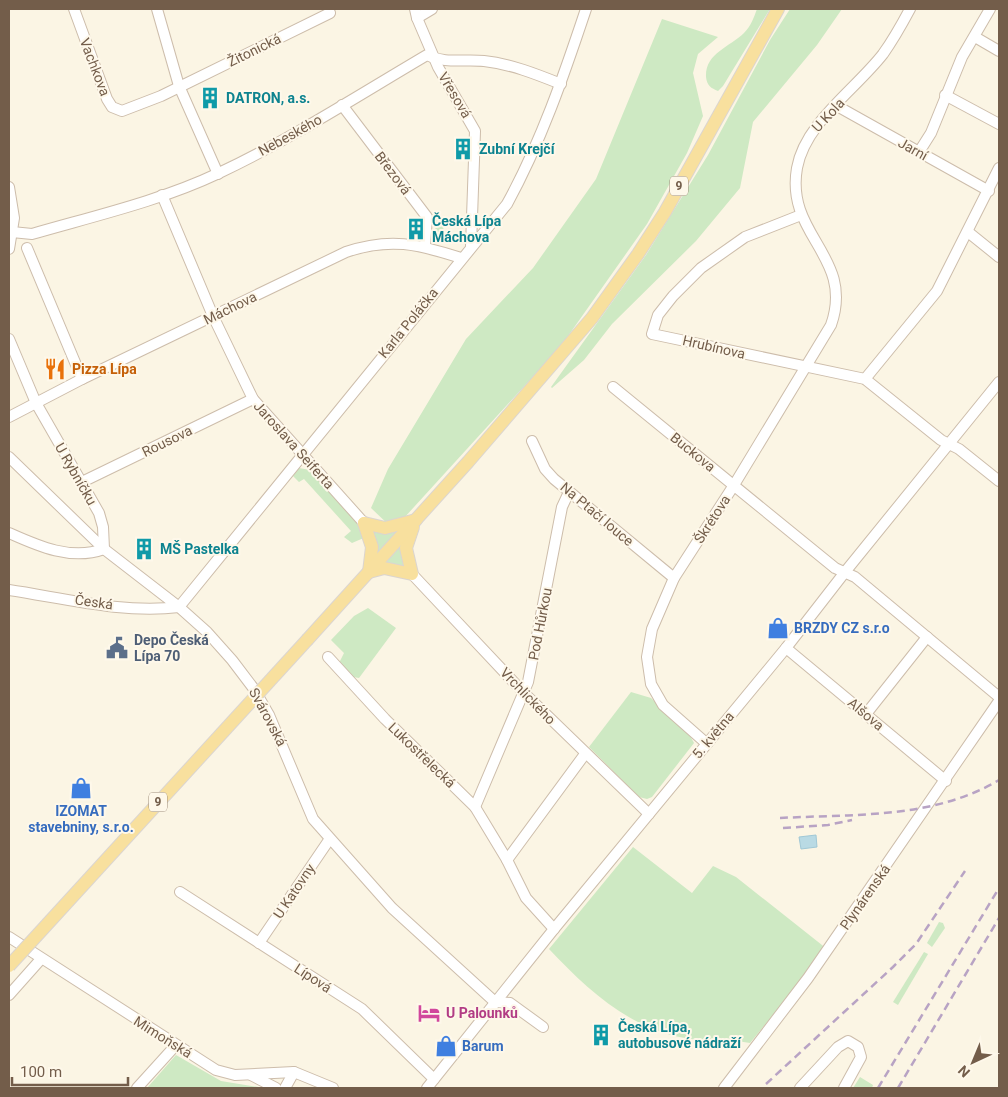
<svg xmlns="http://www.w3.org/2000/svg" width="1008" height="1097" viewBox="0 0 1008 1097" font-family="Roboto,sans-serif">
<style>
.green{fill:#cee9c3}
.water{fill:#b9dae4;stroke:#a0c8d6}
.lines{fill:none;stroke-linecap:round;stroke-linejoin:round}
.minor-casing{stroke:#cdbdab;stroke-width:12}
.major-casing{stroke:#dbd5d0;stroke-width:14}
.minor{stroke:#fff;stroke-width:10}
.major{stroke:#f8e09e;stroke-width:12}
.rail{stroke:#b8a3c4;stroke-width:2.5;stroke-dasharray:8 5;stroke-linecap:butt}
.major-bridge-casing{stroke:#dbd5d0;stroke-width:14;stroke-linecap:butt}
.major-bridge{stroke:#f8e09e;stroke-width:12}
.labels{text-anchor:middle;stroke-width:4;stroke-linejoin:round;paint-order:stroke}
.shield{fill:#fef8ea;stroke:#9d8c7a;stroke-width:1}
.shield-label{font-size:12px;font-weight:bold;fill:#735d4a}
.street-label{font-size:14px;fill:#735d4a;stroke:#fef8ea}
.culture-label{font-size:14px;font-weight:bold;fill:#0d838f;stroke:#fef8ea;text-anchor:start}
.food-label{font-size:14px;font-weight:bold;fill:#c56008;stroke:#fef8ea;text-anchor:start}
.shop-label{font-size:14px;font-weight:bold;fill:#366cbe;stroke:#fef8ea;text-anchor:start}
.service-label{font-size:14px;font-weight:bold;fill:#4e5e75;stroke:#fef8ea;text-anchor:start}
.hotel-label{font-size:14px;font-weight:bold;fill:#b23c85;stroke:#fef8ea;text-anchor:start}
</style>
<rect width="100%" height="100%" fill="#fbf5e4"/>
<g class="green">
<path d="M757,9H770L723,86L718,91C711,88 707,86 706,77C705,53 730,47 744,33C751,26 754,17 757,9Z"/>
<polygon points="790,9 842,9 817,45 753,122 740,188 696,241 612,324 584,360 552,388 551,387 646,255 708,155 770,40"/>
<polygon points="662,19 718,37 698,54 693,73 703,116 687,153 647,224 561,346 404,518 392,528 371,508 388,469 466,339 533,268 596,179"/>
<polygon points="436,213 446,234 438,235 430,215"/>
<polygon points="299,468 310,470 356,522 366,537 352,543 344,537 351,531 304,479 299,482 293,476"/>
<polygon points="369,527 398,531 377,554"/>
<polygon points="402,545 405,566 385,563"/>
<polygon points="368,608 396,628 359,678 353,677 339,663 344,653 331,640 354,616"/>
<polygon points="631,692 651,698 689,734 694,743 652,797 647,799 639,797 589,747"/>
<path d="M633,847L692,893L713,866L736,877L827,949L750,1043C729,1039 706,1042 685,1038C628,1028 587,989 549,949Z"/>
<polygon points="939,922 943,923 945,928 932,947 927,943"/>
<polygon points="924,952 928,954 898,1005 893,1002"/>
<polygon points="176,1055 221,1081 264,1088 147,1088"/>
<polygon points="860,1077 873,1085 872,1088 853,1088"/>
</g>
<polygon class="water" points="816,835 817,847 801,849 799,837"/>
<g class="lines">
<g class="minor-casing">
<g id="minor">
<polyline points="74,9 107,99 112,107 122,111 161,96 330,13"/>
<polyline points="157,9 179,86 218,174"/>
<polyline points="415,9 417,18 438,67 475,131 471,246"/>
<polyline points="417,18 432,9"/>
<polyline points="975,37 999,51"/>
<polyline points="945,95 999,124"/>
<polyline points="342,105 427,217 425,246"/>
<polyline points="837,106 989,191"/>
<polyline points="919,152 931,133 962,57 990,9"/>
<polyline points="9,187 14,218 9,249"/>
<polyline points="162,195 213,316 253,399 364,523"/>
<polyline points="801,215 745,237 701,268 673,296 658,315 652,334 865,379 941,440 959,449 999,481"/>
<path d="M12,232L32,234C94,216 160,201 219,173C291,139 359,95 427,55C445,64 464,59 484,61C511,64 536,74 561,84"/>
<polyline points="968,232 999,257"/>
<polyline points="27,248 82,379"/>
<polyline points="9,339 36,403 99,513 103,527 104,549"/>
<polyline points="865,379 937,291 999,168"/>
<polyline points="613,387 835,568 855,577 999,697"/>
<path d="M9,417L82,379L346,252C390,237 418,244 461,258"/>
<polyline points="532,441 545,469 554,479 674,578"/>
<polyline points="9,457 104,549 179,607 207,632 232,660 254,689 269,715 313,819 392,908 495,1002"/>
<polyline points="82,482 253,399"/>
<path d="M9,533C38,546 71,561 104,549"/>
<polyline points="412,574 524,693 649,814"/>
<path d="M9,590C63,598 123,614 179,607"/>
<path d="M179,607L507,204C541,142 564,75 586,9"/>
<polyline points="786,648 946,781"/>
<polyline points="328,657 385,719 475,807 507,860 526,898 554,929"/>
<polyline points="866,714 927,637"/>
<path d="M706,743L663,705L651,684L647,657L652,629L674,578L734,485L831,325C855,256 785,236 797,168C805,123 855,90 883,54C893,40 902,24 910,9"/>
<polyline points="475,807 528,682 562,507 569,492"/>
<polyline points="507,860 585,754"/>
<polyline points="180,892 362,1009 434,1079"/>
<polyline points="9,937 216,1070 235,1075 294,1072 333,1088"/>
<polyline points="259,943 329,840"/>
<polyline points="9,995 41,959"/>
<polyline points="495,1002 510,1003 543,1027"/>
<polyline points="251,1075 276,1088"/>
<polyline points="137,1088 176,1045"/>
<polyline points="285,1088 294,1072"/>
<polyline points="427,1088 554,929 786,648 845,572 999,382"/>
<polyline points="724,1088 808,978 999,701"/>
<polyline points="800,1088 838,1047 848,1041 858,1047 861,1057 844,1088"/>
</g>
</g>
<g class="major-casing">
<g id="major">
<polyline points="364,523 385,528 416,520"/>
<polyline points="364,523 372,547 369,572"/>
<polyline points="369,572 384,568 412,574 406,548 413,527"/>
<polyline points="308,639 468,462 592,318 638,254 665,212 778,9"/>
</g>
</g>
<use href="#minor" class="minor"/>
<use href="#major" class="major"/>
<g class="rail">
<path d="M780,818C854,814 934,819 999,780"/>
<polyline points="783,828 828,825 852,820"/>
<polyline points="766,1084 893,967 916,944 965,871"/>
<polyline points="878,1088 999,888"/>
<polyline points="898,1088 999,918"/>
</g>
<g class="major-bridge-casing">
<polyline id="major-bridge" points="9,966 308,639"/>
</g>
<use href="#major-bridge" class="major-bridge"/>
</g>
<defs>
<g id="building-bare" transform="scale(1.725)"><path d="M-4-6H4V6H1V3H-1V6H-4ZM-2.5-4.3h1.7v1.8h-1.7ZM.8-4.3h1.7v1.8H.8ZM-2.5-1h1.7V.8h-1.7ZM.8-1h1.7V.8H.8Z" fill="#0f9aa8" stroke="#fef8ea" stroke-width="2.5" paint-order="stroke"/></g>
<g id="restaurant-bare" transform="scale(1.725)"><path d="M-5-6h1v4h1v-4h1v4h1v-4h1v5L-1.5 .5V6h-2V.5L-5-1ZM5-6V6H3V1.5H1.5Q1.5-4 5-6Z" fill="#e8710a" stroke="#fef8ea" stroke-width="2.5" paint-order="stroke"/></g>
<g id="shop-bare" transform="scale(1.725)"><path d="M-5-2.5h2.3a2.7 3.5 0 0 1 5.4 0H5L5.5 6h-11ZM-1.5-2.5h3a1.5 2.3 0 0 0-3 0Z" fill="#3f7fe0" stroke="#fef8ea" stroke-width="2.5" paint-order="stroke"/></g>
<g id="civic-bare" transform="scale(1.725)"><path d="M-.6-6.5H3V-4.5H.6V-3L4-1V1h2V6H-6V1h2V-1L-.6-3ZM-1.2 2.5V6h2.4V2.5Z" fill="#5c6f8a" stroke="#fef8ea" stroke-width="2.5" paint-order="stroke"/></g>
<g id="hotel-bare" transform="scale(1.725)"><path d="M-6-4.5h1.5V1H6V5H4.5V3h-9V5H-6ZM-4 0a1.8 1.8 0 1 1 3.6 0ZM.5 0V-2.5h3Q6-2.5 6 0Z" fill="#d1479c" stroke="#fef8ea" stroke-width="2.5" paint-order="stroke"/></g>
</defs>
<g fill-rule="evenodd">
<use href="#building-bare" x="210" y="98"/>
<use href="#building-bare" x="463" y="149"/>
<use href="#building-bare" x="416" y="229"/>
<use href="#restaurant-bare" x="55" y="369"/>
<use href="#building-bare" x="144" y="549"/>
<use href="#shop-bare" x="778" y="628"/>
<use href="#civic-bare" x="117" y="648"/>
<use href="#shop-bare" x="81" y="788"/>
<use href="#hotel-bare" x="429" y="1013"/>
<use href="#building-bare" x="601" y="1035"/>
<use href="#shop-bare" x="446" y="1046"/>
</g>
<g class="labels">
<g class="shield">
<rect x="670" y="176.5" width="18" height="19" rx="4"/>
<rect x="149" y="792.5" width="18" height="19" rx="4"/>
</g>
<g class="shield-label">
<text x="679" y="190">9</text>
<text x="158" y="806">9</text>
</g>
<g class="street-label">
<text transform="translate(254 50) rotate(-26)" y="5">Žitonická</text>
<text transform="translate(95 67) rotate(69)" y="5">Vachkova</text>
<text transform="translate(455 95) rotate(59)" y="5">Vřesová</text>
<text transform="translate(828 115) rotate(-47)" y="5">U Kola</text>
<text transform="translate(290 135) rotate(-29)" y="5">Nebeského</text>
<text transform="translate(913 149) rotate(29)" y="5">Jarní</text>
<text transform="translate(393 173) rotate(53)" y="5">Březová</text>
<text transform="translate(230 308) rotate(-26)" y="5">Máchova</text>
<text transform="translate(408 323) rotate(-51)" y="5">Karla Poláčka</text>
<text transform="translate(714 347) rotate(13)" y="5">Hrubínova</text>
<text transform="translate(167 441) rotate(-26)" y="5">Rousova</text>
<text transform="translate(294 445) rotate(48)" y="5">Jaroslava Seiferta</text>
<text transform="translate(693 452) rotate(39)" y="5">Buckova</text>
<text transform="translate(76 474) rotate(60)" y="5">U Rybníčku</text>
<text transform="translate(597 514) rotate(40)" y="5">Na Ptačí louce</text>
<text transform="translate(712 519) rotate(-57)" y="5">Škrétova</text>
<text transform="translate(94 602) rotate(8)" y="5">Česká</text>
<text transform="translate(540 624) rotate(-79)" y="5">Pod Hůrkou</text>
<text transform="translate(528 696) rotate(46)" y="5">Vrchlického</text>
<text transform="translate(866 714) rotate(40)" y="5">Alšova</text>
<text transform="translate(268 717) rotate(62)" y="5">Svárovská</text>
<text transform="translate(713 735) rotate(-50)" y="5">5. května</text>
<text transform="translate(422 755) rotate(44)" y="5">Lukostřelecká</text>
<text transform="translate(294 891) rotate(-56)" y="5">U Katovny</text>
<text transform="translate(865 897) rotate(-55)" y="5">Plynárenská</text>
<text transform="translate(313 978) rotate(33)" y="5">Lípová</text>
<text transform="translate(163 1037) rotate(32)" y="5">Mimoňská</text>
</g>
<g class="culture-label">
<text x="226" y="103">DATRON, a.s.</text>
<text x="479" y="154">Zubní Krejčí</text>
<text x="432" y="226">Česká Lípa<tspan x="432" dy="16">Máchova</tspan></text>
<text x="160" y="554">MŠ Pastelka</text>
<text x="618" y="1032">Česká Lípa,<tspan x="618" dy="16">autobusové nádraží</tspan></text>
</g>
<g class="food-label">
<text x="72" y="374">Pizza Lípa</text>
</g>
<g class="shop-label">
<text x="794" y="633">BRZDY CZ s.r.o</text>
<text x="81" y="816" text-anchor="middle">IZOMAT<tspan x="81" dy="16">stavebniny, s.r.o.</tspan></text>
<text x="462" y="1051">Barum</text>
</g>
<g class="service-label">
<text x="134" y="645">Depo Česká<tspan x="134" dy="16">Lípa 70</tspan></text>
</g>
<g class="hotel-label">
<text x="446" y="1018">U Palounků</text>
</g>
</g>
<rect width="1008" height="1097" fill="none" stroke="#735d4a" stroke-width="20"/>
<g transform="translate(973 1062) rotate(224)" stroke="#fef8ea" stroke-width="4" paint-order="stroke">
<path d="M0-4L9 19L0 12L-9 19Z" fill="#735d4a"/>
<text y="-8" font-size="14" font-weight="bold" text-anchor="middle" fill="#735d4a">N</text>
</g>
<path d="M12 1077v8h116v-8" fill="none" stroke="#735d4a" stroke-width="2.5"/>
<text x="20" y="1077" font-size="15" fill="#735d4a" stroke="#fef8ea" stroke-width="4" paint-order="stroke">100 m</text>
</svg>
